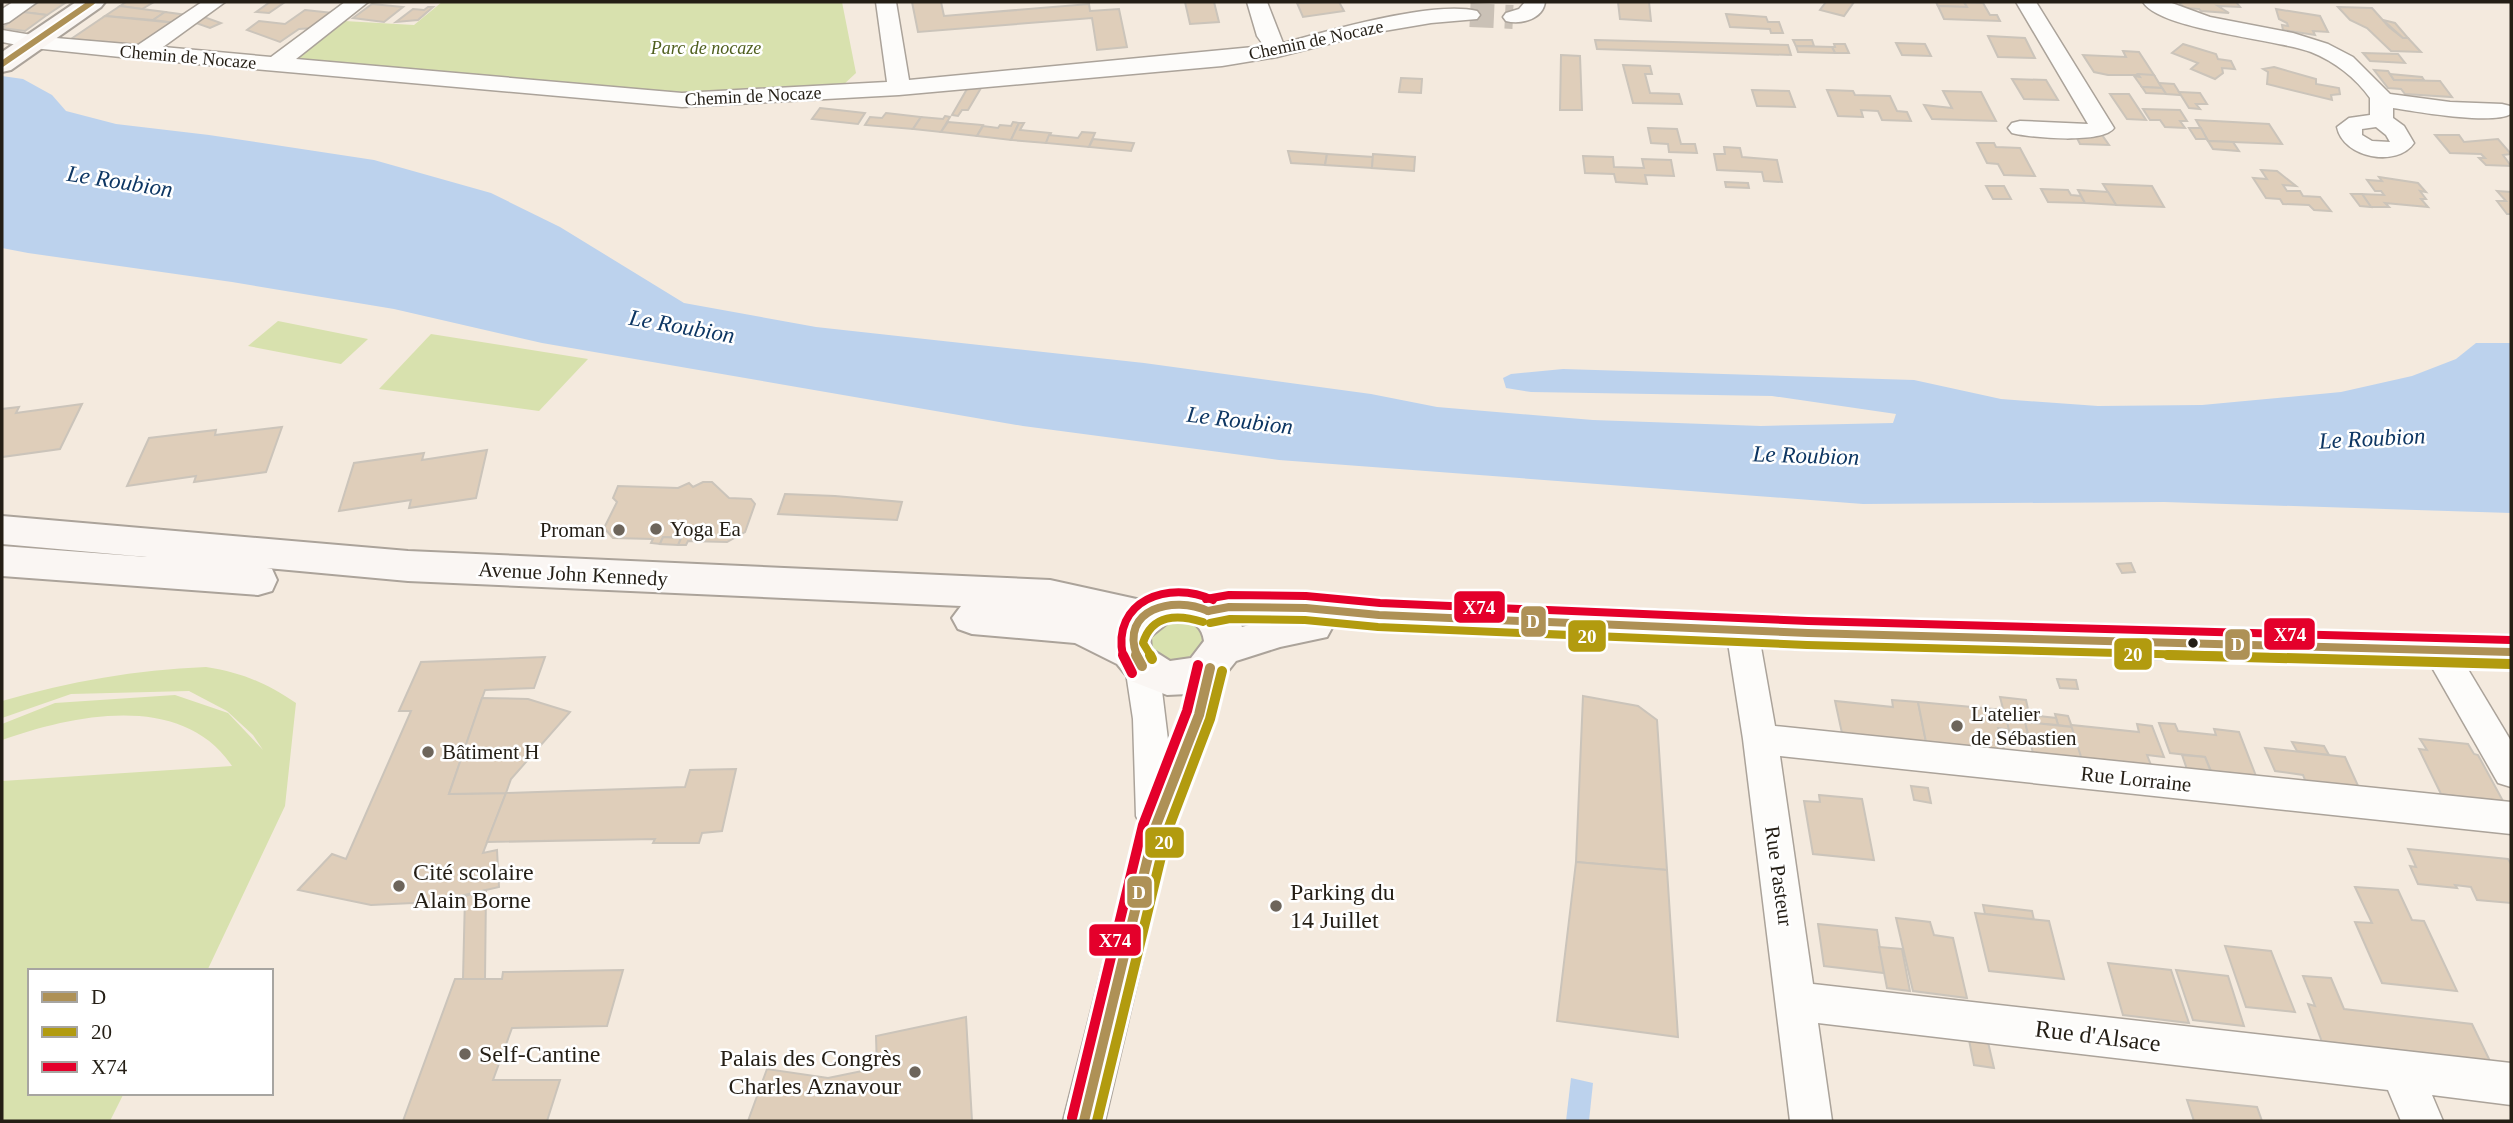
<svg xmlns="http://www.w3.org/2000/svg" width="2513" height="1123" viewBox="0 0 2513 1123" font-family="Georgia,serif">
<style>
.green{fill:#d8e1ae}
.water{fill:#bcd2ed}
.building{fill:#dfceba;stroke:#cbc4ba;stroke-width:2}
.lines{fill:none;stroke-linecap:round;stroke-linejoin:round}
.street-tunnel{stroke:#cac1b6;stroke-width:24;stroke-dasharray:24 11;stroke-linecap:butt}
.street-casing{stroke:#aba39a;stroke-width:3}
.secondary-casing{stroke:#aba39a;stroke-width:4}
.street{fill:#fdfcfa;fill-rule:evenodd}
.secondary{fill:#faf6f3;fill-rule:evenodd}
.bus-1-far2-casing{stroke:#fff;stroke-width:10}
.bus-1-far1-casing{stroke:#fff;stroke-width:13}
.bus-1-casing{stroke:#fff;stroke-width:16}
.bus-2-far1-casing{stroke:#fff;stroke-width:13}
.bus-2-casing{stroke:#fff;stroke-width:16}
.bus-3-far1-casing{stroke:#fff;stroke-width:13}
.bus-3-casing{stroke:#fff;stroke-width:16}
.bus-1-far2{stroke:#ae9156;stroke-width:6}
.bus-1-far1{stroke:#ae9156;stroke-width:8}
.bus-1{stroke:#ae9156;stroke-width:10}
.bus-2-far1{stroke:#b29b0f;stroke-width:8}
.bus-2{stroke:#b29b0f;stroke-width:10}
.bus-3-far1{stroke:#e4002b;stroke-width:8}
.bus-3{stroke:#e4002b;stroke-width:10}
.poi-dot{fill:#6d655b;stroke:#fff;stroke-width:2.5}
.bus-dot{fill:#241e15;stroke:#fff;stroke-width:2.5}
.labels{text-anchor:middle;stroke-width:5;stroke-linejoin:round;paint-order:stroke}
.far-street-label{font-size:18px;fill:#241e15;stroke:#fff}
.far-park-label{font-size:18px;font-style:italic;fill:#4f5f1e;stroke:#fff}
.poi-label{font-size:21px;fill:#241e15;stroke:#fff;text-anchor:start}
.street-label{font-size:21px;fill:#241e15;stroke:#fff}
.water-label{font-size:23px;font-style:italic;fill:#0d3663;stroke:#fff}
.near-poi-label{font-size:24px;fill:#241e15;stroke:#fff;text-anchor:start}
.near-street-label{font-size:24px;fill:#241e15;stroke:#fff}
.line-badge{stroke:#fff;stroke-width:2.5}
.badge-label{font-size:19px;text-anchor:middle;font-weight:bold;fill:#fff}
</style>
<rect width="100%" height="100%" fill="#f4eade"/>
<g class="green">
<polygon points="442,2 842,2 856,73 842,86 715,96 289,62 344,21 414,25"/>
<polygon points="278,321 368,339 341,364 248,346"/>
<polygon points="431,334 588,359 539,411 379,389"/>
<path d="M1180,619C1234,629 1179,686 1152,647V633L1171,620Z"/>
<path d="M206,667C243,673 264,682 296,703L285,806L207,971H30V1093H124L110,1121H2V781L232,766C182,691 73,715 2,740V724L55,703L175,695L228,713L263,750L253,735L227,711L189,691L71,694L2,718V701C71,681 135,670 206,667Z"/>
</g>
<g class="water">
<polygon points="2,76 23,79 52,95 66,111 116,124 209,135 374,160 491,193 560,227 684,303 816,327 1144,363 1371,394 1437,407 1593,420 1761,426 1893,423 1896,414 1772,396 1531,392 1506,388 1503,378 1511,374 1563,369 1914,380 2001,399 2098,406 2202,405 2341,392 2412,376 2456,359 2476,343 2511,343 2511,513 2164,502 1863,504 1279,460 1023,426 542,343 394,309 232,282 28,253 2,248"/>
<polygon points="1571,1078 1593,1083 1589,1121 1566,1121"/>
</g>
<g class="building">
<polygon points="39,2 51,2 65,3 47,15 23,12"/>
<polygon points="126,2 154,2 142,9 120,6"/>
<polygon points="270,2 285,2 269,13 256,12"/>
<polygon points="912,2 941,2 944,16 1089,4 1090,11 1119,9 1127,47 1097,50 1092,18 918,32"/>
<polygon points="1185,2 1214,2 1219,22 1190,24"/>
<polygon points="1339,2 1344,11 1303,17 1297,3"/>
<polygon points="1618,2 1649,2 1651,21 1620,19"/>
<polygon points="1826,2 1854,2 1844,16 1820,10"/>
<polygon points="1936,2 1964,2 1967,7 1938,6"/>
<polygon points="1964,2 1983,3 1990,15 1997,15 2000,21 1944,19 1938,6 1967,7"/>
<polygon points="2179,2 2236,2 2240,7 2218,6 2229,13 2201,11 2199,9 2184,8"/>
<polygon points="372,4 403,7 384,22 353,18"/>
<polygon points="120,6 142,9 165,12 153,20 105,16"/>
<polygon points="428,7 433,7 418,20 396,22 413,9 424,10"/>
<polygon points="2338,7 2372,8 2389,27 2403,38 2408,38 2421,52 2391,51 2367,28 2350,20"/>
<polygon points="2276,9 2320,16 2328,32 2313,31 2315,35 2283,30 2282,25 2288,26 2287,23 2279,19"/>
<polygon points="305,10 333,13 313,28 299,29 280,42 247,30 259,21 285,24"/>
<polygon points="23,12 47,15 25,31 2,28"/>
<polygon points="165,12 187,15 176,23 153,20"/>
<polygon points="1726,14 1766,17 1768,22 1779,22 1783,33 1771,33 1770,29 1730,27"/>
<polygon points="105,16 176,23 143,46 71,39"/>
<polygon points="201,16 221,23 210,28 193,22"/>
<polygon points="2383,20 2395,23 2408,38 2403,38"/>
<polygon points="1988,36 2025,38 2035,58 1998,57"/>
<polygon points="1595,40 1788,45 1791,55 1597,49"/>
<polygon points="1793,40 1812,40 1814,46 1796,46"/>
<polygon points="1896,43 1925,44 1931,56 1902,55"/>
<polygon points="1834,44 1845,44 1849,53 1835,53 1832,47 1835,47"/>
<polygon points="2183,44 2216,54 2218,59 2231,61 2235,69 2222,68 2223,73 2215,79 2191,69 2198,63 2172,53"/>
<polygon points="1796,46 1832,47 1835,53 1798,52"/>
<polygon points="2123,51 2139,52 2154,75 2108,75 2094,72 2083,55 2126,57"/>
<polygon points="2363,53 2398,54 2405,63 2370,61"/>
<polygon points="1561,55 1580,56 1582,110 1560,110"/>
<polygon points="1623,65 1650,66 1652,74 1645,74 1650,93 1679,94 1682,104 1633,103"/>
<polygon points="2274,67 2316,79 2316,84 2339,88 2340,94 2331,95 2332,100 2267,84 2268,72 2263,69"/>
<polygon points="2374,70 2388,71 2394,80 2440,81 2452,97 2405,94 2401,89 2388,88"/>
<polygon points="2138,74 2154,75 2162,88 2142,87 2134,76 2140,77"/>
<polygon points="2390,74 2422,77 2424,80 2394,80"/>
<polygon points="1401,78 1422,79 1421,93 1399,92"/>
<polygon points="2012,79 2046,80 2058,100 2024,99"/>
<polygon points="2159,83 2174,84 2181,95 2166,94"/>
<polygon points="2142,87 2162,88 2166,94 2146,93"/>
<polygon points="981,88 968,110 962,110 958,116 952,115 967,89"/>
<polygon points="1752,90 1789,91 1795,107 1757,106"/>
<polygon points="1827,90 1853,91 1855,95 1890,96 1897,111 1907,112 1911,121 1882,120 1878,111 1861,110 1863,117 1838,116"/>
<polygon points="1943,91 1981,92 1996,121 1932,119 1924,105 1952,108"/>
<polygon points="2179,92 2200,93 2207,104 2196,104 2200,109 2189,108"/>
<polygon points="2110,94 2129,94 2146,120 2127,119"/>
<polygon points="820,108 865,113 858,124 812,119"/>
<polygon points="2143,109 2180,110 2187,121 2180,121 2185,128 2165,127 2160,120 2150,120"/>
<polygon points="886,113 921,117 913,129 865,125 870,117 882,118"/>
<polygon points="945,116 950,117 941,132 913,129 921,117 943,119"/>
<polygon points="2196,120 2269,124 2282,144 2208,141"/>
<polygon points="948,122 983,125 977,136 941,132"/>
<polygon points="1013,122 1019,123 1011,140 977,136 983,126 998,128 1000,125 1011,126"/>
<polygon points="1019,123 1024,123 1020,130 1051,133 1046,143 1011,140"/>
<polygon points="1648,128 1677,129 1681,144 1695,144 1697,153 1669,152 1668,144 1651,143"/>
<polygon points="2189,128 2201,128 2207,139 2196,139"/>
<polygon points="1082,132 1095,133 1089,147 1046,143 1049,135 1078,138"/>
<polygon points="2075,134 2102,135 2109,145 2080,144"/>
<polygon points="2435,135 2459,135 2464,142 2498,139 2511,154 2503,155 2511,166 2486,165 2479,158 2485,158 2481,154 2450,153"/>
<polygon points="1093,139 1134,143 1131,151 1089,147"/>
<polygon points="2208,141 2233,142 2239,151 2213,149"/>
<polygon points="1977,143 1994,143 1996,147 2020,148 2035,176 2004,175 1998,164 1987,163"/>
<polygon points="1724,147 1740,148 1742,157 1777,160 1782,182 1764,181 1762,172 1717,170 1714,154 1725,154"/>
<polygon points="1288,151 1327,154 1325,165 1291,163"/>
<polygon points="1327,154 1373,157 1372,168 1325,165"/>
<polygon points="1373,154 1415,157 1414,171 1372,168"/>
<polygon points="1583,156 1613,157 1614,167 1644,168 1642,159 1671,160 1674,176 1645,175 1647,184 1616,182 1614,174 1585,173"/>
<polygon points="2261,170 2277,171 2296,186 2283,185 2287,191 2300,191 2303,196 2320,197 2331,211 2314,210 2309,205 2283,204 2280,199 2266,198 2253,178 2267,179"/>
<polygon points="2379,177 2418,183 2426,192 2420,191 2426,199 2421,199 2428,207 2385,203 2389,207 2371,207 2362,194 2384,195 2381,191 2375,191 2367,180 2382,181"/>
<polygon points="1725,182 1748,183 1749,188 1726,187"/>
<polygon points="2103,184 2152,186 2164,207 2116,205"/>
<polygon points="1986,186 2004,186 2011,199 1993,199"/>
<polygon points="2041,189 2068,190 2071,195 2081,196 2085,203 2048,202"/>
<polygon points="2078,190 2108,192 2116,205 2085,203"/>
<polygon points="2497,191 2511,192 2511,214 2507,214 2497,201 2506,201"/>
<polygon points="2351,194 2362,194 2371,207 2360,206"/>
<polygon points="82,404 60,449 2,457 2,409 19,407 16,413"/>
<polygon points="282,427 266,472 194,482 196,476 127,486 149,438 216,430 215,435"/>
<polygon points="487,450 476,498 409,508 411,500 339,511 354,463 424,453 422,460"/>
<polygon points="703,482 712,482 729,498 751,499 755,504 745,532 727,542 688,541 686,545 678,545 681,538 663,537 660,544 651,543 653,539 613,538 604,528 617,502 613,498 618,486 678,488 689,483 693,487"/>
<polygon points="785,494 835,496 902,502 897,520 778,514"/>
<polygon points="663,537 681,538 678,545 660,544"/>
<polygon points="2131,563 2135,572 2122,573 2117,564"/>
<polygon points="545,657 534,688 485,690 449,794 506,793 483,853 497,850 499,887 434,902 371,905 298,890 332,854 346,859 411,711 399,711 421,662"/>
<polygon points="2057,679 2076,680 2078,689 2060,688"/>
<polygon points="1583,696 1638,706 1657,720 1667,870 1576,862"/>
<polygon points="2000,697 2026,700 2031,723 2025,722 2028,734 2009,732"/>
<polygon points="482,698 528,699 570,712 511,779 506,793 449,794"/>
<polygon points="1892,700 1918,702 1926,742 1842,733 1835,701 1893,707"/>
<polygon points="1918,702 2004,710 2009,730 1998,728 2004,750 1926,742"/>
<polygon points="2055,714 2068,716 2072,727 2058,725"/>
<polygon points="2029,715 2056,718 2058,725 2031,723"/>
<polygon points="2025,722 2072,727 2082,759 2033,753"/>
<polygon points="2159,723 2175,724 2178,731 2216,735 2214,729 2239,732 2256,776 2211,771 2205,757 2170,753"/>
<polygon points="2137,724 2152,726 2164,757 2147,755 2151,765 2101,760 2103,765 2083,763 2071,725 2139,732"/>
<polygon points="2420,739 2468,744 2474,754 2478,755 2503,801 2482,799 2485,805 2466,803 2463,797 2441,794 2419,749 2427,750"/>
<polygon points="2292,742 2324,746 2329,755 2297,751"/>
<polygon points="2265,748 2345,757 2359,788 2308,787 2303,775 2275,771"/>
<polygon points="2182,755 2205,757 2213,777 2189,775"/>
<polygon points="736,769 722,831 702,833 699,843 653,843 655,839 487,842 506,793 685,787 690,770"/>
<polygon points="1911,786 1928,788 1931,803 1914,800"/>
<polygon points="1819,795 1862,799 1874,860 1813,854 1804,801 1820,802"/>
<polygon points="2408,849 2508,859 2511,864 2511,903 2477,900 2471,887 2455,885 2457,888 2418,884 2410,866 2416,867"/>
<polygon points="1576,862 1667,870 1678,1037 1557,1021"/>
<polygon points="2355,887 2398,890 2412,920 2424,921 2457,991 2382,983 2355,922 2372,923"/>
<polygon points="486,890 485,979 463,979 465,896"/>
<polygon points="1983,905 2032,911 2034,920 1985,914"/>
<polygon points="1975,913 2049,921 2064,979 1989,971"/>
<polygon points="1896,918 1930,922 1934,935 1953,938 1967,998 1913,991"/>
<polygon points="1818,924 1877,930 1884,973 1824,966"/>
<polygon points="2225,946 2271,951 2295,1012 2246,1007"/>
<polygon points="1879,947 1902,949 1910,991 1887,988"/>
<polygon points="2108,963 2171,970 2189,1023 2123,1015"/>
<polygon points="623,970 607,1026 512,1028 493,1080 560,1080 547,1121 403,1121 455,979 502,979 503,972"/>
<polygon points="2176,970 2228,976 2244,1026 2193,1020"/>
<polygon points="2303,976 2331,978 2344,1009 2472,1024 2490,1061 2322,1042 2308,1004 2315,1006"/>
<polygon points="966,1017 972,1121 748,1121 767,1069 828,1078 877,1068 876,1036"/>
<polygon points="1968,1035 1987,1038 1994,1068 1974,1065"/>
<polygon points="2187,1100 2257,1107 2262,1121 2194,1121"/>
</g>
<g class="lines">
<polyline class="street-tunnel" points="1470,15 1513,17"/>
<g class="street-casing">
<g id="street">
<polygon points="13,2 37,2 9,22 2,24 2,9"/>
<path d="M202,2H225L163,47L271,57L345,2H368L296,59L682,93L887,82L876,2H896L909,80L1264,46L1257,36L1247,2H1267L1283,43C1329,31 1433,0 1477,11L1480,15L1477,19L1431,23L1372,33L1277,57L1222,66L899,95L682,107L140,59L33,48L2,42V30L44,37L138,45Z"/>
<path d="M1525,2H1545C1543,19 1521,25 1506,21L1503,17L1506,13L1519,9Z"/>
<path d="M2016,2H2036L2114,128C2103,144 2031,138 2012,133L2008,128L2012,123L2020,121L2088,124Z"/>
<path d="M2143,2H2169L2210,17L2293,33L2328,44L2353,57L2390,94L2450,102L2502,104L2510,106L2511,114C2492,125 2418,112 2393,108V118L2404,126L2414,143C2397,168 2343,158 2337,127L2349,118L2370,115V98C2356,78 2334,61 2311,52C2276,39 2160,30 2143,2ZM2376,127L2386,135L2390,142L2372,141L2362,135V129Z"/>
<polygon points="1742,617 1754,621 1758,630 1775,726 2511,802 2511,834 1780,756 1813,984 2511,1063 2511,1105 2432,1095 2443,1121 2401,1121 2388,1090 1818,1023 1832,1121 1790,1121 1743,739 1726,630 1730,621"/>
<polygon points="2439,637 2451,641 2511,741 2511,787 2498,783 2422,650 2427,641"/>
<polygon points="1142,653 1154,656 1159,666 1169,748 1182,715 1198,658 1210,654 1222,658 1227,668 1216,715 1173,828 1105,1121 1063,1121 1139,822 1136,816 1133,719 1125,666 1130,656"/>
</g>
</g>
<g class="secondary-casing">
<g id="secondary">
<polygon points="76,2 105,2 101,7 11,70 2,72 2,52"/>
<path d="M2,516L408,551L1050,580L1141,600L1182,588L1207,596L1229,592L1306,593L1379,599L1808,617L2511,636V668L1808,649L1379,631L1333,626L1327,637L1280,647L1236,661L1220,681L1188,694L1167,695L1131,681L1117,664L1075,643L972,634L958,629L952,618L961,606L408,581L267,568L272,569L277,580L272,591L258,595L2,576V546L147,557L2,544ZM1182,618C1195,623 1202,627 1204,641L1191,658L1170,661L1151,649L1150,637L1170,621ZM1240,623H1256L1242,627Z"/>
</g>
</g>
<use href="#street" class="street"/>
<use href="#secondary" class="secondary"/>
<g class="bus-1-far2-casing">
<polyline id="bus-1-far2" points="2,64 92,2"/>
</g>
<g class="bus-1-far1-casing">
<g id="bus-1-far1">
<polyline points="1208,611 1229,607 1306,608 1379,615 1808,633 2511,652"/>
<path d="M1137,656C1119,609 1174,595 1208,611"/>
</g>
</g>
<g class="bus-1-casing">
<g id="bus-1">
<polyline points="1136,655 1142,666"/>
<polyline points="1084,1121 1155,828 1199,715 1210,668"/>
</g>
</g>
<g class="bus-2-far1-casing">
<g id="bus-2-far1">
<polyline points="1210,623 1230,619 1305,620 1378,627 1807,645 2233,656"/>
<path d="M1151,656L1143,643C1152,614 1178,614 1203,622"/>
</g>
</g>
<g class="bus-2-casing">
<g id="bus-2">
<polyline points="1150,655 1152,659"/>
<polyline points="2168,655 2511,664"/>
<polyline points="1097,1121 1167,832 1210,719 1222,671"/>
</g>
</g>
<g class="bus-3-far1-casing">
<g id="bus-3-far1">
<polyline points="1206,599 1229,595 1306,596 1380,603 1808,621 2511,640"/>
<path d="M1123,656C1111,601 1169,579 1213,600"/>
</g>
</g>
<g class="bus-3-casing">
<g id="bus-3">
<polyline points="1123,655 1132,673"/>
<polyline points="1072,1118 1143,825 1187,711 1198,665"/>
</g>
</g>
<use href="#bus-1-far2" class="bus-1-far2"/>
<use href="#bus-1-far1" class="bus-1-far1"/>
<use href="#bus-1" class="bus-1"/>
<use href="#bus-2-far1" class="bus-2-far1"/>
<use href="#bus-2" class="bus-2"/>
<use href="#bus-3-far1" class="bus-3-far1"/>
<use href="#bus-3" class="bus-3"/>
</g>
<g class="poi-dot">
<circle cx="656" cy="529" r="7"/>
<circle cx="619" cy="530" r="7"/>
<circle cx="1957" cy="726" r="7"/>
<circle cx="428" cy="752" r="7"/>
<circle cx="399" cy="886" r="7"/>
<circle cx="1276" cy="906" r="7"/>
<circle cx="465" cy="1054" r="7"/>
<circle cx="915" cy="1072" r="7"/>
</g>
<circle class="bus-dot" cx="2193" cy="643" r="6"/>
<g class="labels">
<g class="far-street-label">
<text transform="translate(1316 40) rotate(-12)" y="6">Chemin de Nocaze</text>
<text transform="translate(188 57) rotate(5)" y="6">Chemin de Nocaze</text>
<text transform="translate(753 96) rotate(-3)" y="6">Chemin de Nocaze</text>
</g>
<g class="far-park-label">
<text x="706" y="54">Parc de nocaze</text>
</g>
<g class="poi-label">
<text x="670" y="536">Yoga Ea</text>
<text x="605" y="537" text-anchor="end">Proman</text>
<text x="1971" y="721">L'atelier<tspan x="1971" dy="24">de Sébastien</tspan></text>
<text x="442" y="759">Bâtiment H</text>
</g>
<g class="street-label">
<text transform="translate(573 574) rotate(3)" y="7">Avenue John Kennedy</text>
<text transform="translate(2136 779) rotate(6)" y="7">Rue Lorraine</text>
<text transform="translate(1779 876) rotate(82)" y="7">Rue Pasteur</text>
</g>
<g class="water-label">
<text transform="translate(120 181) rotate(9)" y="8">Le Roubion</text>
<text transform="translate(682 326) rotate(10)" y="8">Le Roubion</text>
<text transform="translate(1240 420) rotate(7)" y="8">Le Roubion</text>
<text transform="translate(2372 438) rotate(-3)" y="8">Le Roubion</text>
<text transform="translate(1806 455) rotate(2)" y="8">Le Roubion</text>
</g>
<g class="near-poi-label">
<text x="413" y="880">Cité scolaire<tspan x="413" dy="28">Alain Borne</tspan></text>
<text x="1290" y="900">Parking du<tspan x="1290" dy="28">14 Juillet</tspan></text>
<text x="479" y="1062">Self-Cantine</text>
<text x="901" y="1066" text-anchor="end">Palais des Congrès<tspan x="901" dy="28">Charles Aznavour</tspan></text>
</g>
<g class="near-street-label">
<text transform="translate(2098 1036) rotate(7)" y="8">Rue d'Alsace</text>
</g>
</g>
<g class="line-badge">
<rect x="1453" y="590" width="53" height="34" rx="7" fill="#e4002b"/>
<rect x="1520" y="605" width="27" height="33" rx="7" fill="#ae9156"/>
<rect x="2263" y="617" width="53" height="34" rx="7" fill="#e4002b"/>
<rect x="1567" y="619" width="40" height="34" rx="7" fill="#b29b0f"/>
<rect x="2224" y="628" width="27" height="33" rx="7" fill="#ae9156"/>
<rect x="2113" y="637" width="40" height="34" rx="7" fill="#b29b0f"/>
<rect x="1144" y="826" width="41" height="33" rx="7" fill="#b29b0f"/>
<rect x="1126" y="875" width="27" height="34" rx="7" fill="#ae9156"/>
<rect x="1088" y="923" width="54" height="34" rx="7" fill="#e4002b"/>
</g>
<g class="badge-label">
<text x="1479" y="614">X74</text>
<text x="1533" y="628">D</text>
<text x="2290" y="641">X74</text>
<text x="1587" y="643">20</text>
<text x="2238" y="651">D</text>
<text x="2133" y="661">20</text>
<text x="1164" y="849">20</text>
<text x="1139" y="899">D</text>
<text x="1115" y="947">X74</text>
</g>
<rect width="2513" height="1123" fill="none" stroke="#241e15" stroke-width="7"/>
<rect x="28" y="969" width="245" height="126" fill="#ffffff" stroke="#a7a5a1" stroke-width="2"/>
<rect x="42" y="992" width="35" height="10" fill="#ae9156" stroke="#a7a5a1" stroke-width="2"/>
<text x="91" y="1004" font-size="21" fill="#241e15">D</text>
<rect x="42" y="1027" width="35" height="10" fill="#b29b0f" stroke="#a7a5a1" stroke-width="2"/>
<text x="91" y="1039" font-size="21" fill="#241e15">20</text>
<rect x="42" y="1062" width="35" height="10" fill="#e4002b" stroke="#a7a5a1" stroke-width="2"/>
<text x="91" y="1074" font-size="21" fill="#241e15">X74</text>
</svg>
